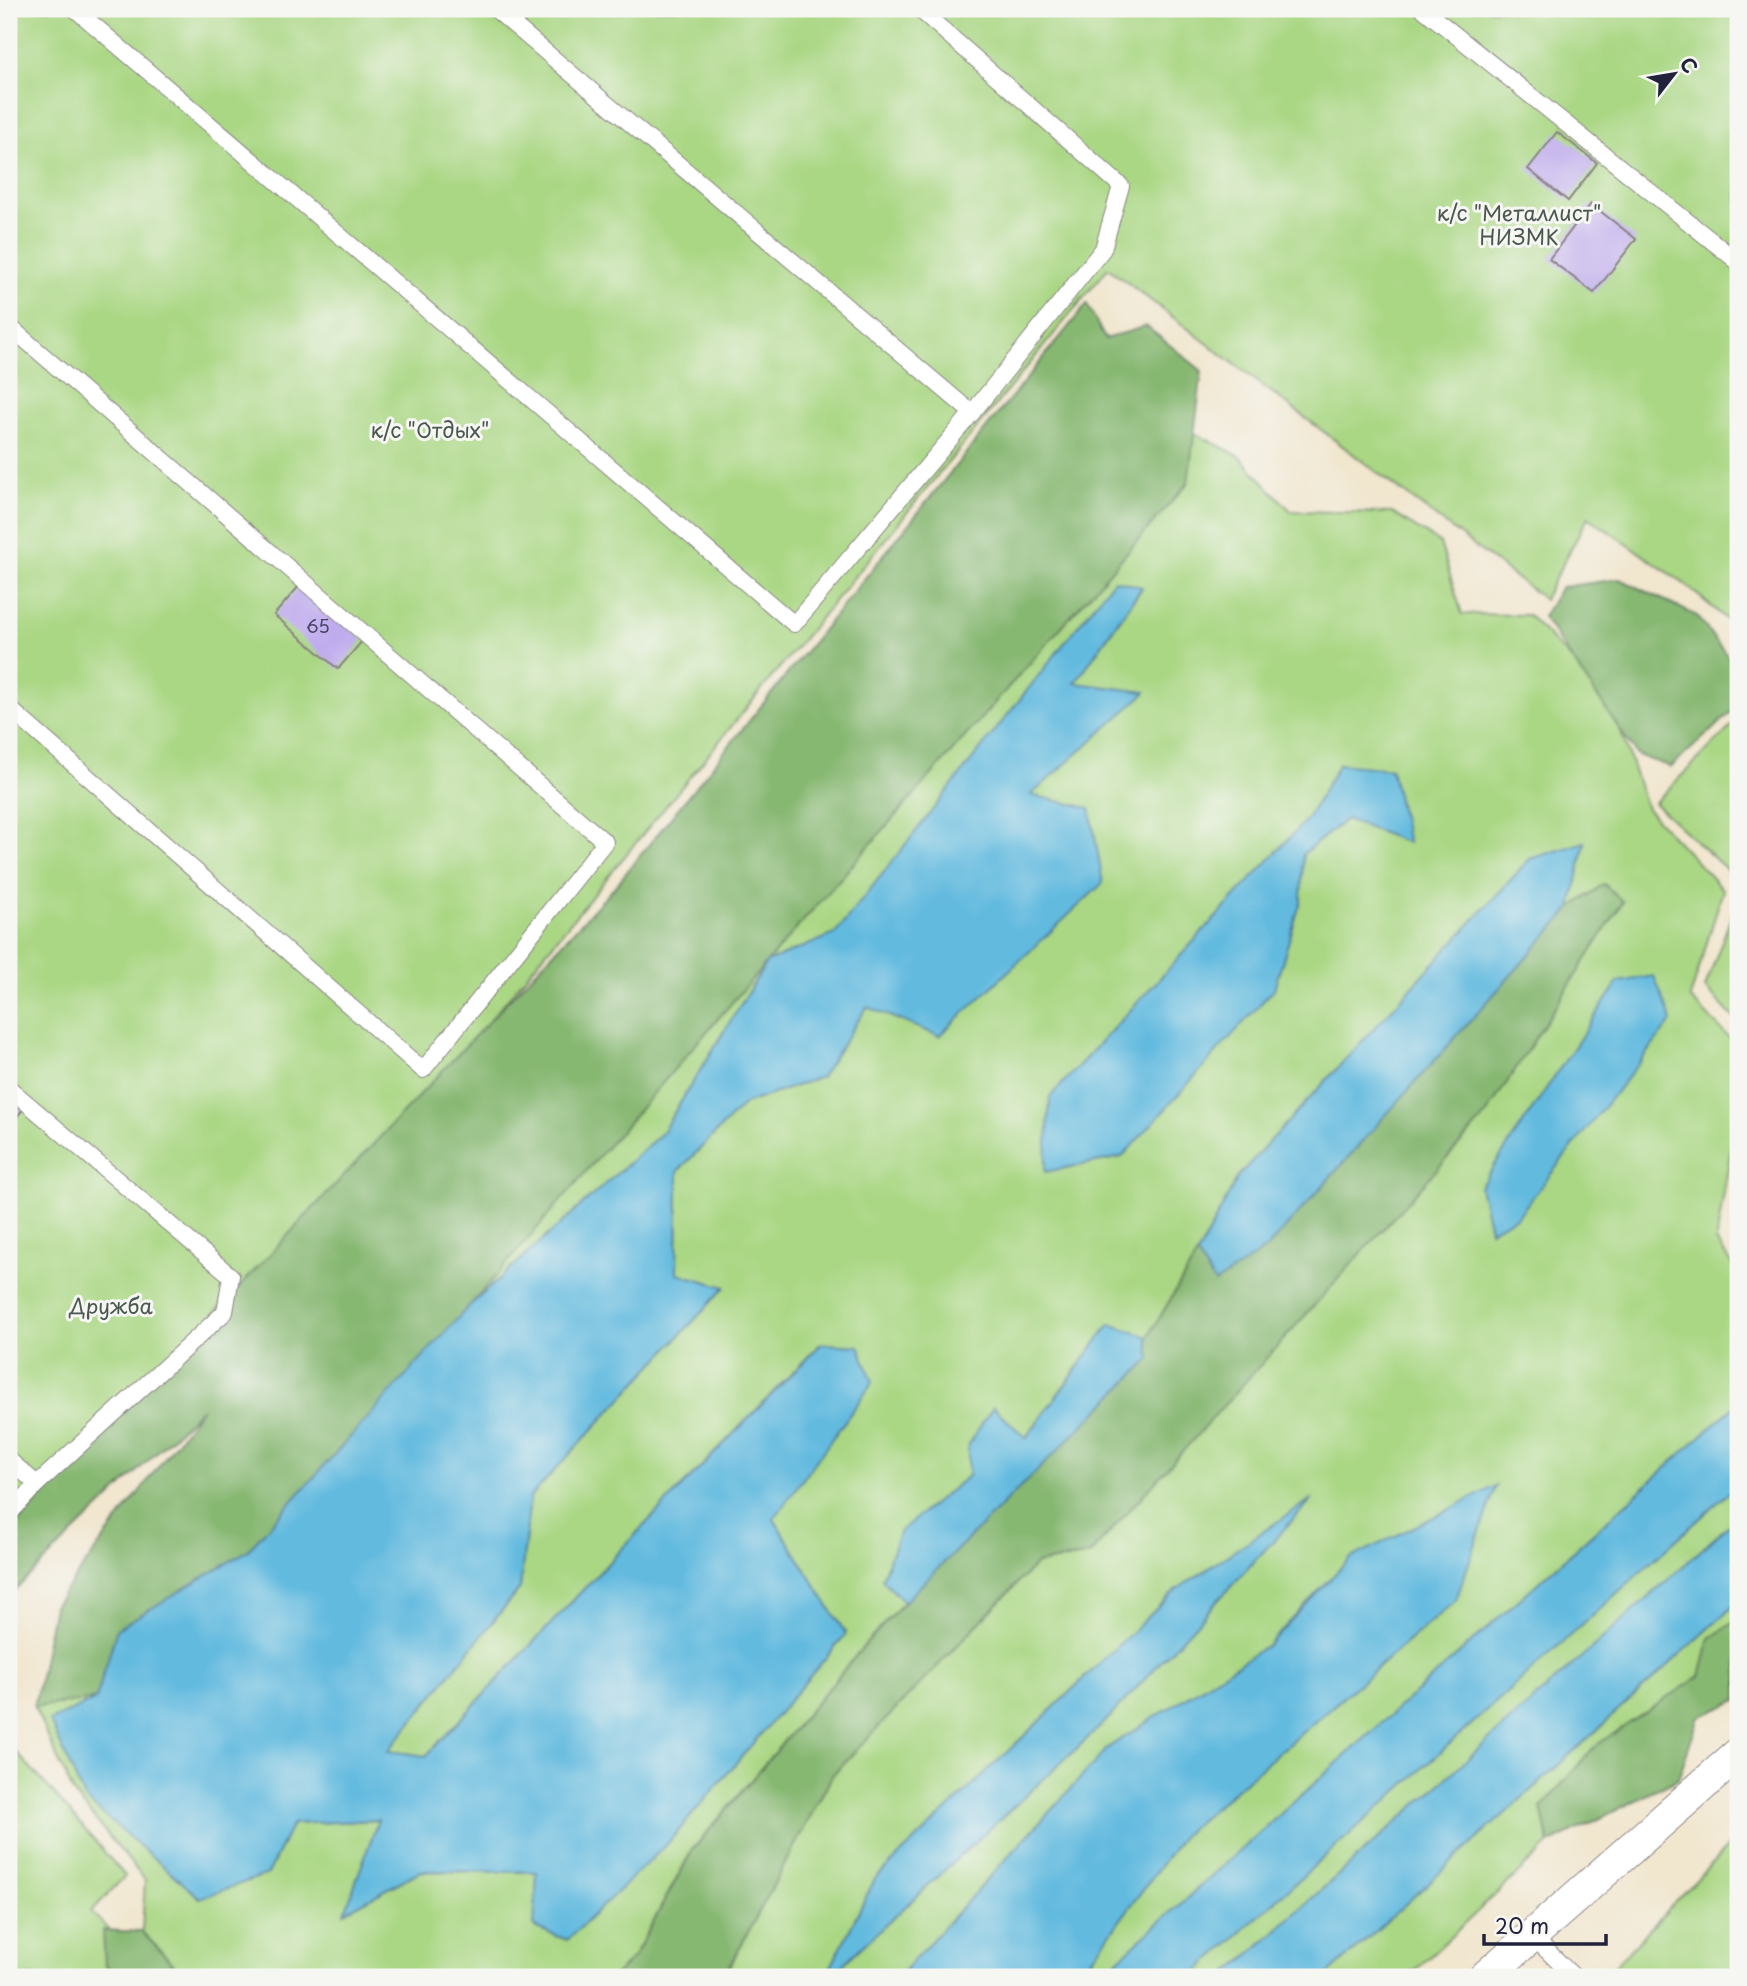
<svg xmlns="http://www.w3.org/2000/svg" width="1747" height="1986" viewBox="0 0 1747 1986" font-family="'Playpen Sans',sans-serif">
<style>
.green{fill:#aad784;stroke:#667c60;stroke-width:2;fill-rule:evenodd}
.forest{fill:#87b872;stroke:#546d56;stroke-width:2}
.water{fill:#62badf;stroke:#426e8d;stroke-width:2}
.building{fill:#bfaced}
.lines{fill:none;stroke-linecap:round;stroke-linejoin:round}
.lane-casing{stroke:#8a8484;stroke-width:18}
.street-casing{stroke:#8a8484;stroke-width:34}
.lane{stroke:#fff;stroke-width:16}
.street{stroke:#fff;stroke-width:32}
.labels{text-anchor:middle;stroke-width:6;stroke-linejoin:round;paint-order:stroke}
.number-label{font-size:18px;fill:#494468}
.park-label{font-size:21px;fill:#4b5851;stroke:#f6f6f2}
</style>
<rect width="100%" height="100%" fill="#f6f6f2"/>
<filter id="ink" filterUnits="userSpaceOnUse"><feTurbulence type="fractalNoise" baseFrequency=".0143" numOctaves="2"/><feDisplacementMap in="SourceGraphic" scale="14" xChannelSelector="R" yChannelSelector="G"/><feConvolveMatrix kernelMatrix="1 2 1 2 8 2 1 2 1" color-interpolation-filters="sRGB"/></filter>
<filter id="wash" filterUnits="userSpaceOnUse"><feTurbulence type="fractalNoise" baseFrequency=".00686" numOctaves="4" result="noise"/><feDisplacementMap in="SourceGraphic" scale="28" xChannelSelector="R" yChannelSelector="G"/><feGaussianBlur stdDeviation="1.57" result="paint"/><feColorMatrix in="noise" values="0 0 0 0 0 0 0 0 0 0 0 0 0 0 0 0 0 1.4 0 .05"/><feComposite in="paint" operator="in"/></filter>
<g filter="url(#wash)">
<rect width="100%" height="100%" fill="#f1e6ce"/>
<g class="green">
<polygon points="9,9 1738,9 1738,629 1686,585 1588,517 1544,599 1108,268 260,1300 9,1562"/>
<path d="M1111,390L1239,456L1291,511L1392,513L1440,543L1462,614L1528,615L1610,699L1647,809L1723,890L1690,998L1738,1047V1106L1716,1241L1738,1274V1403L1099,1977H1078L1184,1834L1456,1600L1349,1559L1269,1644L1109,1747L898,1977H829L1103,1724L1310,1501L1176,1590L875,1879L826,1977H724L833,1774L1036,1564L1090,1555L1604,884L1571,908L1585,843L1530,859L1239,1175L1197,1255L1148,1337L1110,1324L1025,1438L994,1407L968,1445V1476L900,1531L882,1579L904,1602L864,1646L692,1850L634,1957L613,1977H186L142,1932L145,1880L74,1794L34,1707L104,1579ZM1114,581L1142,588L1075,683L1145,693L1030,795L867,1007L821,1077L744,1104L678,1171L677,1273L725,1287L530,1497L520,1588L388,1751L426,1756L632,1538L820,1344L859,1346L873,1382L773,1519L846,1634L668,1843L567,1939L538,1872L420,1871L346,1911L378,1820L292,1824L268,1874L50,1721L96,1699L467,1308L661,1134L767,962L835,934ZM1339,764L1346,819L1303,854L1050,1097L1307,819Z"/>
<polygon points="1738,720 1738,880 1654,803"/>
<polygon points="1738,897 1738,1022 1705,988"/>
<polygon points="1738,1484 1738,1517 1224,1977 1191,1977"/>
<polygon points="1738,1602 1738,1639 1700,1676 1549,1844 1408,1977 1325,1977"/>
<polygon points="9,1745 41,1779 125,1876 91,1912 159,1977 9,1977"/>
<polygon points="1738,1836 1738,1977 1604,1977"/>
</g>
<g class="forest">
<polygon points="1087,304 1105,339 1146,326 1202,371 1188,483 767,962 468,1308 247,1551 117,1629 96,1699 34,1707 54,1606 202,1408 9,1596 9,1532 613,889"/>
<polygon points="1620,579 1697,616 1738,670 1738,706 1671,767 1637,755 1543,617 1561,587"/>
<polygon points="1604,884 1623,902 1486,1115 1089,1555 1036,1564 833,1774 724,1977 613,1977 634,1957 692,1851 864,1646 904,1602 1149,1360 1148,1337 1197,1255 1215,1282 1267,1248 1571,908"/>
<polygon points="1738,1620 1738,1700 1699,1717 1678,1779 1549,1844 1541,1808 1595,1746 1700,1676 1710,1638"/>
<polygon points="103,1930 142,1932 186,1977 118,1977 105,1965"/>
</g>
<g class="water">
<polygon points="1114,580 1142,587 1075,683 1146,692 1031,795 1090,808 1103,883 939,1036 867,1007 821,1077 744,1104 678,1171 677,1273 725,1287 530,1497 520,1588 388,1751 426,1756 632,1538 821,1344 859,1346 873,1382 774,1519 846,1634 668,1843 567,1940 534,1927 537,1872 420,1871 345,1912 378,1820 292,1824 268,1874 200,1898 84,1798 50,1721 96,1699 117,1629 247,1551 467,1308 661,1134 767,962 835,934"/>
<polygon points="1339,764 1391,769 1408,843 1346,819 1303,854 1301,901 1274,989 1122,1157 1045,1172 1050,1097 1307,819"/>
<polygon points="1585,842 1571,908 1267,1248 1215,1283 1197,1255 1239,1175 1530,859"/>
<polygon points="1654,976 1672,1021 1517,1217 1490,1230 1480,1187 1618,982"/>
<polygon points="1110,1324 1148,1337 1150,1359 904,1602 882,1579 900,1531 968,1476 968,1445 993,1407 1026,1438"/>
<polygon points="1738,1403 1738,1484 1191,1977 1099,1977"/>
<polygon points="1496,1486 1456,1600 1184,1834 1078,1977 898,1977 1109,1747 1269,1644 1349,1559"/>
<polygon points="1313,1498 1103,1724 829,1977 826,1977 875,1879 1176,1590"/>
<polygon points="1738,1517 1738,1602 1325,1977 1224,1977"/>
</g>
<g id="blocks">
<g class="building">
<polygon points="1557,132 1597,163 1568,201 1528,169"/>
<polygon points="1591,204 1636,239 1594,293 1549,259"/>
<polygon points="300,585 363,640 338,669 274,615"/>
<polygon points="9,1093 25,1107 9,1126"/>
</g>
</g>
</g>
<g filter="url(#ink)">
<use href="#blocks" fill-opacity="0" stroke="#8a8484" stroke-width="2"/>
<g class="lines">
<g class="lane-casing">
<g id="lane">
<polyline points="75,9 794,624 972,413 495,9"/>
<polyline points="919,9 1121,186 1103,249 972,413"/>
<polyline points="1423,9 1738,262"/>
<polyline points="9,326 605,842 423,1070 9,708"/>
<polyline points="9,1088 231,1276 225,1312 37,1484 9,1514"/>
<polyline points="9,1460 37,1484"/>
<polyline points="1532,1936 1574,1977"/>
</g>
</g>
<g class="street-casing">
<polyline id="street" points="1485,1977 1738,1754"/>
</g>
<use href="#lane" class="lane"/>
<use href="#street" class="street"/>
</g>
</g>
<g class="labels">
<g class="number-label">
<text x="318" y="633">65</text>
</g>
<g class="park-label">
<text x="1519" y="221">к/с "Металлист"<tspan x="1519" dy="24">НИЗМК</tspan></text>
<text x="430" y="438">к/с "Отдых"</text>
<text x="111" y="1314">Дружба</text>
</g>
</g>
<rect width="1747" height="1986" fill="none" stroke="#f6f6f2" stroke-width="35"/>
<g transform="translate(1674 74) rotate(59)" stroke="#f6f6f2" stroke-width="5" paint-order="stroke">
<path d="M0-5L12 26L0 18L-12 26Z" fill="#22223b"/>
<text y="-10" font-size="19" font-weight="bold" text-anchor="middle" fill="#22223b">С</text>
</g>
<path d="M1484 1934v10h122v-10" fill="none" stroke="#22223b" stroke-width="3.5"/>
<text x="1495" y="1934" font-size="21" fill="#22223b" stroke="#f6f6f2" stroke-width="5" paint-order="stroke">20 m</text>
</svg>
